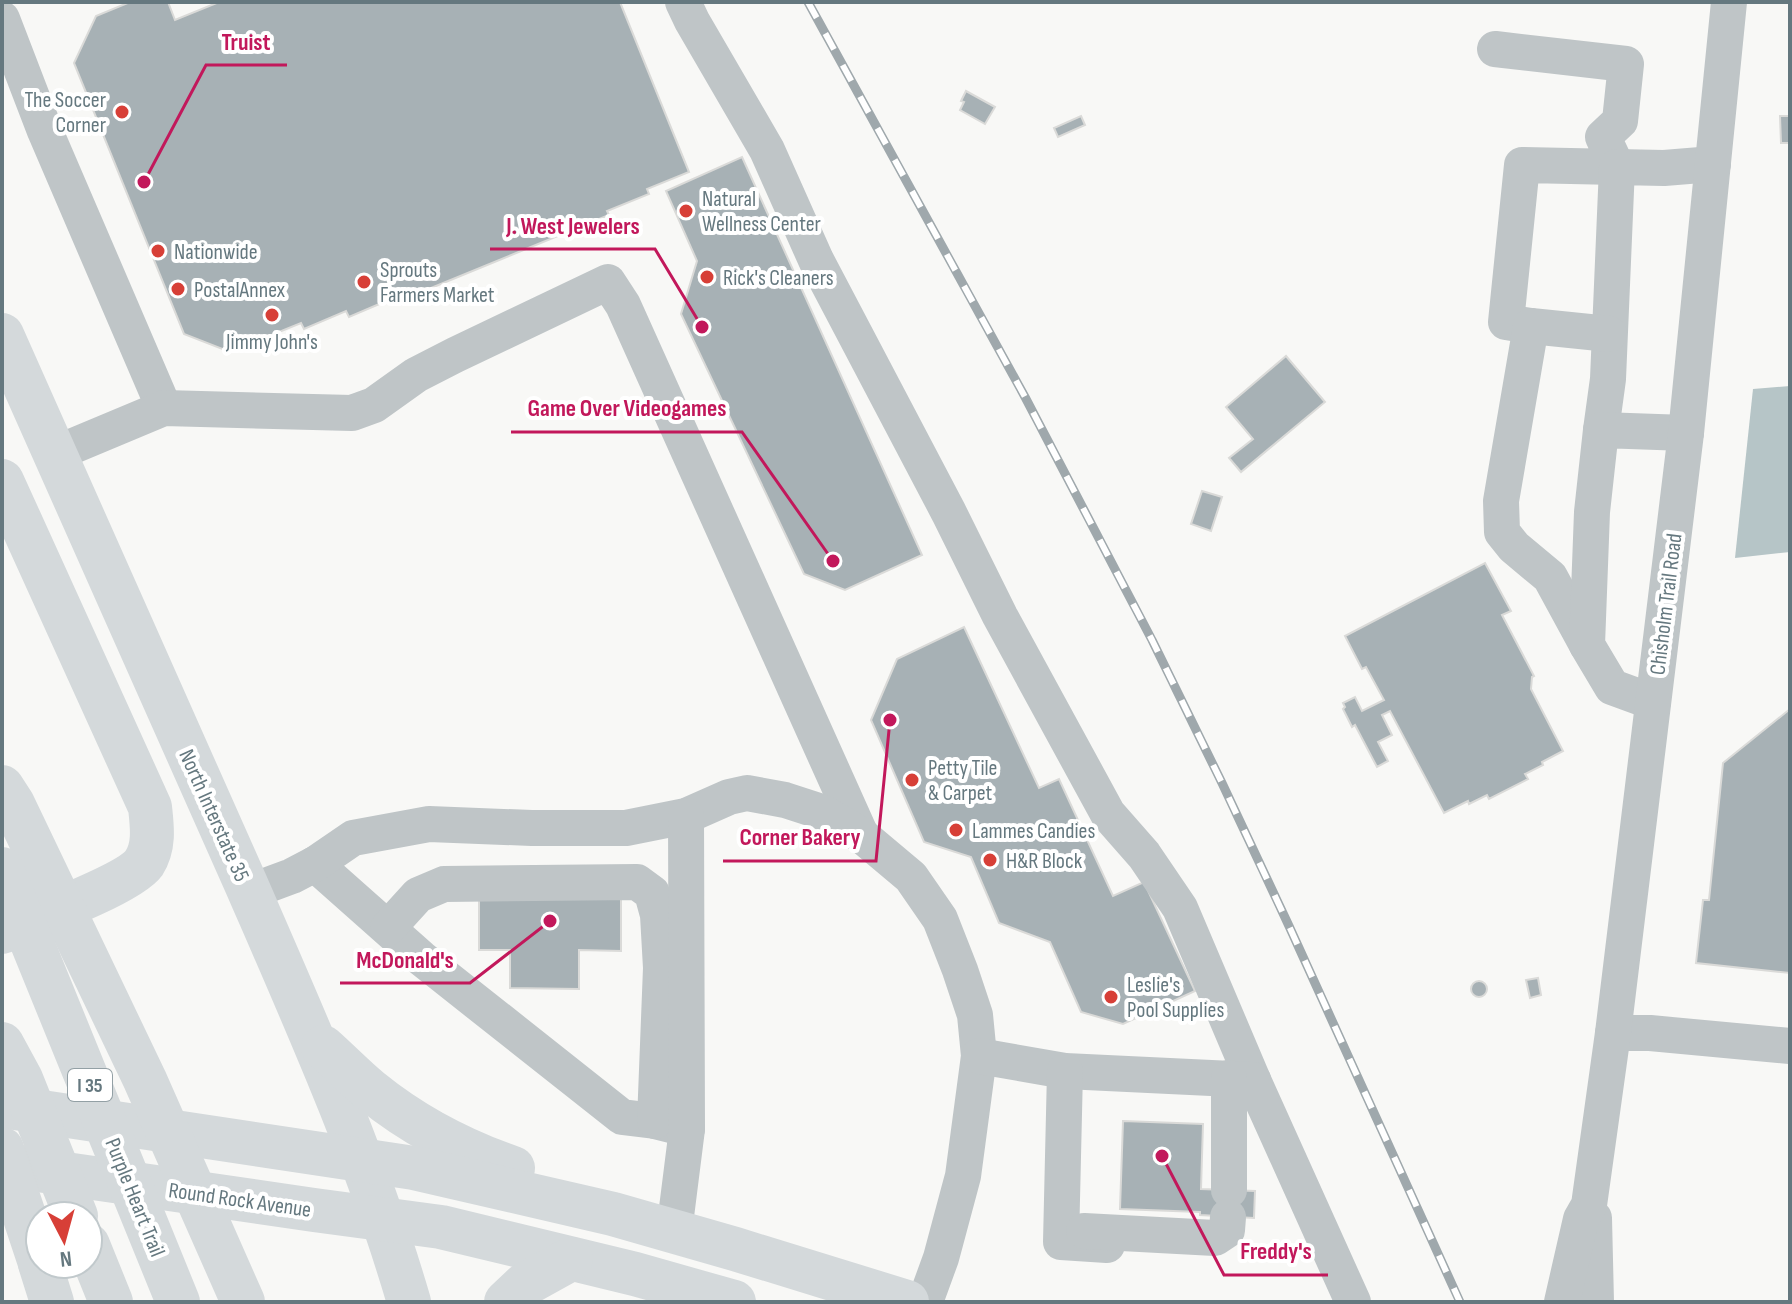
<svg xmlns="http://www.w3.org/2000/svg" width="1792" height="1304" viewBox="0 0 1792 1304" font-family="'Sofia Sans Condensed',sans-serif">
<style>
.water{fill:#b6c5c7}
.building{fill:#a7b1b5;stroke:#dadad8;stroke-width:2}
.lines{fill:none;stroke-linecap:round;stroke-linejoin:round}
.minor{stroke:#bfc5c7;stroke-width:36}
.major{stroke:#d4d9db;stroke-width:44}
.highway{stroke:#d4d9db;stroke-width:44}
.rail-casing{stroke:#9fa8ac;stroke-width:9}
.rail{stroke:#fff;stroke-width:6;stroke-dasharray:18;stroke-linecap:butt}
.poi-dot{fill:#d73f37;stroke:#fff;stroke-width:3}
.labels{text-anchor:middle;stroke-width:8;stroke-linejoin:round;paint-order:stroke}
.shield{fill:#fff;stroke:#93a0a5;stroke-width:2}
.shield-label{font-size:20px;font-weight:bold;fill:#65787f}
.poi-label{font-size:22px;fill:#65787f;stroke:#fff;text-anchor:start}
.street-label{font-size:22px;fill:#65787f;stroke:#fff}
.leader{fill:none;stroke:#c2185b;stroke-width:3}
.callout-dot{fill:#c2185b;stroke:#fff;stroke-width:3}
.callout-label{font-size:24px;text-anchor:middle;font-weight:bold;fill:#c2185b;stroke:#fff;stroke-width:8;stroke-linejoin:round;paint-order:stroke}
</style>
<rect width="100%" height="100%" fill="#f8f8f6"/>
<polygon class="water" points="1790,386 1790,552 1735,558 1753,389"/>
<g class="building">
<polygon points="130,2 168,2 175,20 219,2 620,2 689,172 647,189 649,194 607,211 609,215 392,304 391,299 349,317 346,311 304,329 301,323 230,352 184,334 74,63 96,16"/>
<polygon points="966,91 995,107 985,124 960,110 964,102 961,101"/>
<polygon points="1790,110 1790,143 1781,143 1780,116 1789,116 1789,111"/>
<polygon points="1081,116 1085,125 1058,137 1054,128"/>
<polygon points="742,157 922,555 845,590 804,574 681,314 697,261 666,191"/>
<polygon points="1286,356 1325,402 1241,472 1229,458 1253,439 1226,407"/>
<polygon points="1202,491 1222,497 1211,531 1191,524"/>
<polygon points="1485,563 1511,611 1502,615 1534,676 1532,677 1531,689 1563,751 1542,762 1543,765 1525,774 1528,779 1489,799 1487,795 1469,804 1468,801 1444,813 1390,711 1382,715 1392,735 1378,742 1388,761 1377,767 1355,725 1352,727 1343,709 1345,707 1343,703 1355,697 1362,711 1384,700 1366,667 1362,669 1345,636"/>
<polygon points="964,627 1039,788 1059,779 1113,896 1144,882 1195,991 1123,1024 1081,1012 1050,942 999,923 971,857 924,842 871,720 897,659"/>
<polygon points="1790,709 1790,973 1696,963 1703,900 1709,900 1723,763"/>
<polygon points="479,892 621,893 621,951 579,950 579,989 510,988 510,950 479,950"/>
<polygon points="1538,978 1541,995 1530,998 1526,980"/>
<circle cx="1479" cy="989" r="8"/>
<polygon points="1123,1121 1203,1124 1201,1189 1255,1191 1254,1218 1200,1215 1200,1212 1120,1209"/>
</g>
<g class="lines">
<g class="minor">
<polyline points="683,2 692,21 767,150 816,260 949,513 1000,616 1108,814 1144,855 1180,908 1253,1080"/>
<polyline points="2,19 45,131 164,408"/>
<polyline points="1495,49 1626,64 1620,121 1603,137 1617,167 1522,165 1506,322 1531,326"/>
<polyline points="1601,430 1608,379 1617,167 1664,168 1713,164"/>
<polyline points="54,454 164,408 352,413 374,405 416,375 455,355 608,282 623,305 861,835"/>
<polyline points="1587,645 1550,577 1514,547 1502,532 1501,501 1531,326 1609,334"/>
<polyline points="1653,702 1612,687 1587,645 1592,512 1601,430 1686,433"/>
<polyline points="315,864 421,958 622,1117 655,1121 687,1129"/>
<polyline points="249,892 292,876 315,864 353,838 429,824 532,828 626,828 686,816 729,797 747,793 785,800 822,812 861,835 911,877 940,919 960,970 975,1015 979,1056 963,1176 941,1258 925,1302"/>
<polyline points="388,928 418,895 444,884 637,882 652,893 658,915 661,968 655,1121"/>
<polyline points="1613,1033 1650,1033 1790,1046"/>
<polyline points="979,1056 1065,1071 1253,1080 1353,1302"/>
<polyline points="1065,1071 1061,1242 1107,1245"/>
<polyline points="1229,1190 1229,1078"/>
<polyline points="1594,1218 1596,1302"/>
<polyline points="1084,1231 1215,1238 1227,1230 1228,1217"/>
<polyline points="674,1232 687,1129 686,816"/>
<polyline points="1562,1302 1581,1219 1589,1205 1613,1033 1686,433 1729,2"/>
</g>
<g class="major">
<path d="M2,335C83,518 165,701 246,884C306,1022 367,1158 409,1302"/>
<path d="M2,481L150,807C152,826 155,846 144,863C129,884 31,920 2,932"/>
<path d="M323,1047C339,1061 354,1077 370,1090C413,1125 461,1150 513,1168"/>
<polyline points="2,1106 414,1168 613,1214 735,1249 907,1302"/>
<polyline points="24,1168 314,1210 441,1227 635,1274 734,1302"/>
<polyline points="506,1302 524,1285 571,1259"/>
</g>
<g class="highway">
<polyline points="2,787 13,804 145,1080 243,1302"/>
<polyline points="2,869 178,1302"/>
<polyline points="2,1044 21,1079 76,1216"/>
<polyline points="2,1149 40,1263"/>
<polyline points="88,1245 111,1302"/>
<polyline points="40,1264 52,1302"/>
</g>
<g class="rail-casing">
<polyline id="rail" points="808,2 1025,397 1152,640 1222,783 1289,926 1460,1302"/>
</g>
<use href="#rail" class="rail"/>
</g>
<g class="poi-dot">
<circle cx="122" cy="112" r="8"/>
<circle cx="686" cy="211" r="8"/>
<circle cx="158" cy="251" r="8"/>
<circle cx="707" cy="277" r="8"/>
<circle cx="364" cy="282" r="8"/>
<circle cx="178" cy="289" r="8"/>
<circle cx="272" cy="315" r="8"/>
<circle cx="912" cy="780" r="8"/>
<circle cx="956" cy="830" r="8"/>
<circle cx="990" cy="860" r="8"/>
<circle cx="1111" cy="997" r="8"/>
</g>
<g class="labels">
<rect class="shield" x="68" y="1069" width="44" height="32" rx="6"/>
<g class="shield-label">
<text x="90" y="1092">I 35</text>
</g>
<g class="poi-label">
<text x="106" y="107" text-anchor="end">The Soccer<tspan x="106" dy="25">Corner</tspan></text>
<text x="702" y="206">Natural<tspan x="702" dy="25">Wellness Center</tspan></text>
<text x="174" y="259">Nationwide</text>
<text x="380" y="277">Sprouts<tspan x="380" dy="25">Farmers Market</tspan></text>
<text x="723" y="285">Rick's Cleaners</text>
<text x="194" y="297">PostalAnnex</text>
<text x="272" y="349" text-anchor="middle">Jimmy John's</text>
<text x="928" y="775">Petty Tile<tspan x="928" dy="25">&amp; Carpet</tspan></text>
<text x="972" y="838">Lammes Candies</text>
<text x="1006" y="868">H&amp;R Block</text>
<text x="1127" y="992">Leslie's<tspan x="1127" dy="25">Pool Supplies</tspan></text>
</g>
<g class="street-label">
<text transform="translate(1665 604) rotate(-83)" y="8">Chisholm Trail Road</text>
<text transform="translate(215 815) rotate(66)" y="8">North Interstate 35</text>
<text transform="translate(136 1197) rotate(68)" y="8">Purple Heart Trail</text>
<text transform="translate(240 1199) rotate(8)" y="8">Round Rock Avenue</text>
</g>
</g>
<path class="leader" d="M144 182L206 65H287M702 327L655 249H490M833 561L742 432H511M890 720L876 861H723M550 921L470 983H340M1162 1156L1224 1275H1328"/>
<g class="callout-dot">
<circle cx="144" cy="182" r="8"/>
<circle cx="702" cy="327" r="8"/>
<circle cx="833" cy="561" r="8"/>
<circle cx="890" cy="720" r="8"/>
<circle cx="550" cy="921" r="8"/>
<circle cx="1162" cy="1156" r="8"/>
</g>
<g class="callout-label">
<text x="246" y="50">Truist</text>
<text x="573" y="234">J. West Jewelers</text>
<text x="627" y="416">Game Over Videogames</text>
<text x="800" y="845">Corner Bakery</text>
<text x="405" y="968">McDonald's</text>
<text x="1276" y="1259">Freddy's</text>
</g>
<rect width="1792" height="1304" fill="none" stroke="#65787f" stroke-width="8"/>
<g transform="translate(64 1240) rotate(174)"><circle r="38" fill="#ffffff" stroke="#c1c9cc" stroke-width="2"/>
<path d="M0-6L14 30L0 20L-14 30Z" fill="#d73f37"/>
<text y="-12" font-size="22" font-weight="bold" text-anchor="middle" fill="#65787f">N</text>
</g>
</svg>
